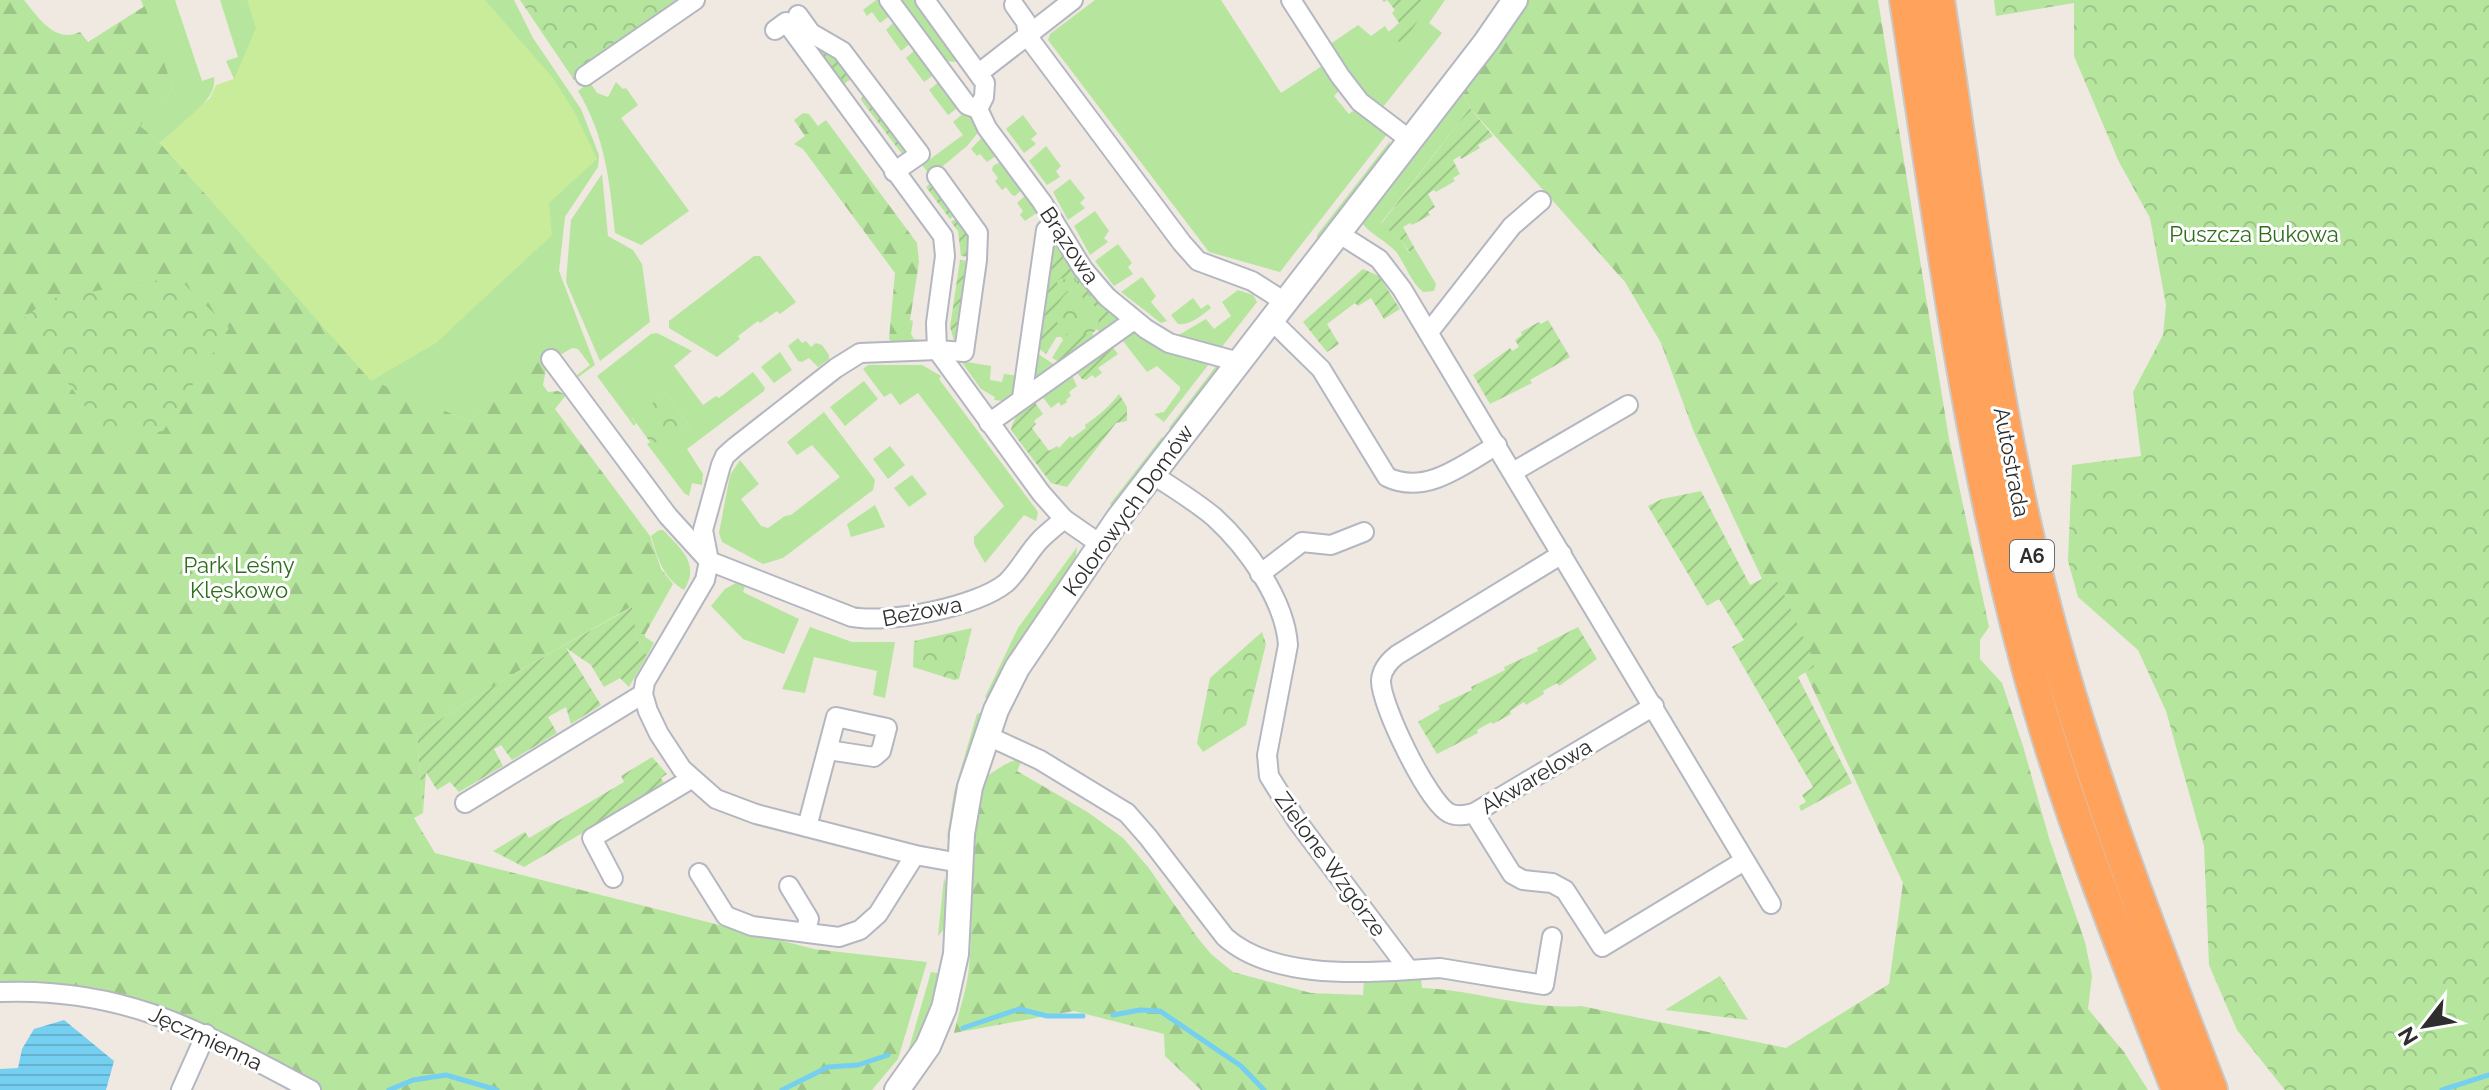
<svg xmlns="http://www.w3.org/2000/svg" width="2489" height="1090" viewBox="0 0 2489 1090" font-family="Raleway,sans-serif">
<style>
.grass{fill:#b6e59e}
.forest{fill:url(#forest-firs)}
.park{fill:url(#park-crowns)}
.garden{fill:url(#garden-furrows)}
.pitch{fill:#c9ec9a}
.water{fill:url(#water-rules)}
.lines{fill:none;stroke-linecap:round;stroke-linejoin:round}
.stream{stroke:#75cff0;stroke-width:5}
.street-casing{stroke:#b4b7c1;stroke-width:22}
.secondary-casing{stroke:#b4b7c1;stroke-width:28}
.highway-casing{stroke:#c9c9c9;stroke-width:36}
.street{stroke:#fff;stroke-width:18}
.secondary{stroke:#fff;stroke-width:24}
.highway{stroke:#ffa35c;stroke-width:32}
.labels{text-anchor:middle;stroke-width:6;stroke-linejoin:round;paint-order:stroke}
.shield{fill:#fff;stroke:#6d6d6d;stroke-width:2}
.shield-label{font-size:20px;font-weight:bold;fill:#2e2e2e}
.park-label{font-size:22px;fill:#2c6e1b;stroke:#fff}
.street-label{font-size:22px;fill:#2e2e2e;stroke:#fff}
</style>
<defs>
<pattern id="forest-firs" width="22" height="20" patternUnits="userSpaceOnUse" patternTransform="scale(2)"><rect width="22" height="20" fill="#b6e59e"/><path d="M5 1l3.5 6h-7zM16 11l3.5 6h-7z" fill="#9dc588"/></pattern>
<pattern id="park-crowns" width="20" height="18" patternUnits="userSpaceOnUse" patternTransform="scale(2)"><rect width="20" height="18" fill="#b6e59e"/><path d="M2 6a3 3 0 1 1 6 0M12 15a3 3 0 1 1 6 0" fill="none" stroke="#9dc588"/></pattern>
<pattern id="garden-furrows" width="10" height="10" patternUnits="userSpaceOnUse" patternTransform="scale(2)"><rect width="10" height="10" fill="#b6e59e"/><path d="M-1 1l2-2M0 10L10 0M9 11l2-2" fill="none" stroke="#9dc588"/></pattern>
<pattern id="water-rules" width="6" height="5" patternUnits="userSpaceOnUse" patternTransform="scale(2)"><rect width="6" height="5" fill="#75cff0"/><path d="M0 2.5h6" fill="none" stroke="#66b2ce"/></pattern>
</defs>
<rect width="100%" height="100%" fill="#efe9e1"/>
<g class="grass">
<path d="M141,0H175L202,81L214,77C219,100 176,128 160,143L139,126L173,89Z"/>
<polygon points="220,0 514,0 533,38 581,109 599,155 598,167 565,217 559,271 595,365 577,378 576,376 590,365 578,349 572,348 560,355 553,349 469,421 371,381 189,175 234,79 226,61 238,57"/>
<polygon points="876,0 882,0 892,14 880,23 872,12 867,16 863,10"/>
<polygon points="896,0 917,0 960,62 941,61"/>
<polygon points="1095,0 1221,0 1281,93 1325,64 1342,88 1334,96 1349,114 1358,107 1388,133 1280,272 1209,252 1048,40 1050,34"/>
<path d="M1428,0H1445L1429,23L1442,33L1383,107C1358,102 1342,66 1329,45L1358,25L1371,36L1385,26L1389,32L1429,2Z"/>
<polygon points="896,20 912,42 901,51 886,30"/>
<polygon points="917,48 936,73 924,82 906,58"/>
<polygon points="941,80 960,106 948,115 929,90"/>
<path d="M590,82L597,93L608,97L616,82L623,89L626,88L638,105L621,118L689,211L641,245L615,233C610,183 605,135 578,91Z"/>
<path d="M1461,90L1470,108L1381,223L1401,240L1409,253L1415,249L1436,284L1434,291L1423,292C1411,282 1406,266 1397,253C1387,241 1371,235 1361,222Z"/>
<polygon points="965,112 981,129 967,146 931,176 922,165 963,135 953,122"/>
<polygon points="1023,115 1037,134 1031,139 1036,144 1024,153 1006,129"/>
<polygon points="986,133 1000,153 987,162 980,154 977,156 971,149"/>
<polygon points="1390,141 1388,153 1319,242 1317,241 1317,235"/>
<polygon points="1046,146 1061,166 1056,171 1060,177 1047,185 1029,161"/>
<polygon points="1005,159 1025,187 1015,196 1012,195 1006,187 1002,190 995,181 998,178 992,170 993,166"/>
<polygon points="602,174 608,236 633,250 642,264 650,322 600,361 566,282 571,220"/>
<polygon points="1070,179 1085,198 1080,203 1085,208 1068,220 1053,192"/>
<polygon points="1029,192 1038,212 1025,221 1020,215 1023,211 1017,203"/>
<polygon points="1095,211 1109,231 1104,238 1108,242 1090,255 1074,226"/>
<polygon points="1118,244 1132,263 1128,267 1133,274 1114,286 1095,261"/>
<polygon points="754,256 760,256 796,302 780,314 777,311 760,323 758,321 738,336 740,339 717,357 669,328 669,321"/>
<polygon points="1142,277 1156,296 1151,302 1167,321 1161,323 1121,292"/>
<polygon points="1238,290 1253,295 1257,302 1221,348 1177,336 1206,319 1214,329 1231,316 1222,302"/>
<path d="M1193,298L1201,309L1208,304L1211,308C1202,315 1190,326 1178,324L1171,315Z"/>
<polygon points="1133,330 1212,360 1164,422 1154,414 1164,412 1180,390 1180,387 1157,366 1147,372 1119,336"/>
<polygon points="657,333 692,351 674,366 703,405 716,396 719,398 753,372 765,388 764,391 687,449 703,474 702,485 692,483 689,496 684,493 647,444 650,442 668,442 690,427 666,394 632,418 636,423 634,426 597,376 651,334"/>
<polygon points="798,338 802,343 806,341 811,347 816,343 822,345 829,355 829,359 818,367 809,358 802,362 798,361 788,346"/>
<polygon points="1034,351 1059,368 1033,387"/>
<polygon points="780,352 792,370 774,383 761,367"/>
<polygon points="961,361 991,366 990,380 1002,382 1004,374 1019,376 1013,396 1003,401 994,400 995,397 981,389"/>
<polygon points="868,365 922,365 941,376 939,379 1038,512 1036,521 1024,515 985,563 974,544 974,537 1004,506 918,393 900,405 891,393 884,397 863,369"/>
<polygon points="1217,365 1220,371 1173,432 1169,428 1171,425"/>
<polygon points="1071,374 1077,386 1069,392 1071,396 1066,400 1067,402 1061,406 1059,402 1051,408 1041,395"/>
<polygon points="864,381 878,399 845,426 830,407"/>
<polygon points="824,412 875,480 873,490 783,558 763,564 722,542 719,533 730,475 740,460 759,484 741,499 761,526 768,528 785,516 791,515 840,477 812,445 797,455 787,442"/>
<polygon points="1162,437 1165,439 1114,509 1110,504"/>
<polygon points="890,446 905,465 888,479 873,459"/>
<polygon points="912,475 927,494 909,507 894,488"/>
<polygon points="875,505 885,527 851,537 847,524"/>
<path d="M659,530H663C680,548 701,564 684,590C662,577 658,558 651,536Z"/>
<polygon points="1077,547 1075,564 989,702 985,697 1018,628"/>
<polygon points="736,583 745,586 743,592 799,619 784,654 743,639 711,606 725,589"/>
<polygon points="810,627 852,642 895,642 885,698 873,695 877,671 814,657 805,693 782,689"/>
<polygon points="984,711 953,832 947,838 954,792 977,714"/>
<path d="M944,878C951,895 952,924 938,936Z"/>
<polygon points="931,972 943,974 925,1028 911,1055 908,1052"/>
</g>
<g class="forest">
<path d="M0,0H24C38,17 55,44 80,32L88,42L145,6L173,89L140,126L160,143L371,380L469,421L540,358L546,369L543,385L548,392L558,391L566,395L555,409L650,536L661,569L673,584L645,634V637L654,643L647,656L637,639L631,607L510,676L417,734L423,813L414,818L435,853L814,949L927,962L898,1059L872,1090H323L197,1024L97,988L31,981L0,983Z"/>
<path d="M1528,0H1878L1949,439L1989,627L1980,640V659L2002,683L2023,746L2049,838L2085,942L2092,976L2088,1009L2124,1052L2148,1090H1201L1165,1056L1164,1034L1074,1011L954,1033C959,1011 967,989 969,967C976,904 963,836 987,776C997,770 1011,758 1022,760L1017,771L1089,813L1123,838L1148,867L1197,937L1211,954L1233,972L1311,993L1363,995L1364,981L1421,977L1422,988C1476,990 1527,1010 1581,1006L1786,1048L1889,984L1903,883L1694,432L1661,343L1625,282L1470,108L1461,90L1520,13Z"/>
<polygon points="803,113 809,114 818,126 826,120 917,243 919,262 910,320 913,321 911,334 914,339 924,340 892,343 889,339 895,273 803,149 794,144 805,136 794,120"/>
</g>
<g class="park">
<polygon points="520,0 685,0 574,80"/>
<polygon points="1994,0 2489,0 2489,1090 2285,1090 2237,1030 2209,965 2204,846 2166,711 2138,650 2078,597 2068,561 2072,465 2141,456 2133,392 2163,335 2166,305 2150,218 2119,162 2074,56 2074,3 1996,16"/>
<polygon points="1051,251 1115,314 1089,336 1065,343 1061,337 1052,337"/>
<polygon points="177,277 229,328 163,431 109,440 22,319 49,299"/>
<polygon points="666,394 690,427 668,443 650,442 632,417"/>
<polygon points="972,628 959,679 954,680 913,667 914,641"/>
<polygon points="1262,632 1266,644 1246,725 1203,752 1197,743 1210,678"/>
<polygon points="1720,976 1748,1020 1665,1010"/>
</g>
<g class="garden">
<polygon points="1382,0 1428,0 1430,2 1402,45 1389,32 1399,23 1392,13 1395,10 1387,0 1384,2"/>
<path d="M810,43C835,49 838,58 852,78L844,84L839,82Z"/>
<polygon points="863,96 905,149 905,158 861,100"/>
<polygon points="1470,108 1493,136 1478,145 1480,148 1461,159 1460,156 1453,160 1460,174 1453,178 1455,181 1436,192 1434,190 1428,194 1435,207 1428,212 1430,215 1412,225 1410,223 1403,227 1415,249 1410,253 1401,240 1381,224"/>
<polygon points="932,182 956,214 950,219 926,187"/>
<polygon points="958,217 971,235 971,257 961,256 958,231 951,222"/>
<path d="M1054,237L1093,289L1084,301L1075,278L1066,280L1062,278L1057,281L1058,288L1061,290L1066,288L1068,292C1054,305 1052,314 1061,330L1046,354L1035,346Z"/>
<polygon points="960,260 970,261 958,341 955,344 950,327"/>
<polygon points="1363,269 1379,276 1400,309 1384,319 1371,298 1358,306 1355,303 1327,324 1339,344 1327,352 1303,322"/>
<polygon points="1097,294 1122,320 1102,336 1097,329 1100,313 1091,302"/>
<polygon points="1548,320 1570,357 1530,380 1532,383 1490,404 1473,375 1510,348 1512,351 1519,347 1515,340 1522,335 1521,332 1539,322 1541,324"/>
<polygon points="1067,333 1072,338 1092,333 1097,340 1063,364 1052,358"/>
<polygon points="1111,345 1118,354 1098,368 1102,373 1095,378 1092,375 1086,380 1082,379 1075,370"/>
<path d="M1119,394L1127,407V421L1116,423L1067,487L1051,483L1011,430C1014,415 1023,409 1034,401L1043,414L1034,421L1036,424L1032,428L1049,451L1057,446L1059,448L1070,436L1072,438L1086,428L1085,425C1099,415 1110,406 1119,394Z"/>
<polygon points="1701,491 1750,585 1768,576 1774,578 1781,587 1813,659 1814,667 1798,677 1852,783 1801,811 1799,806 1806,802 1802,795 1813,787 1732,647 1744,640 1719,599 1707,606 1648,506 1662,499"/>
<polygon points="632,607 637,639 647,656 629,687 620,678 604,687 591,665 566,648 601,705 571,724 566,707 548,717 557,733 512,760 501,745 494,749 503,766 459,792 450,782 437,790 426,772 423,813 417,734 510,676"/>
<polygon points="1578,627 1597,659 1559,686 1557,683 1543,691 1544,694 1526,705 1524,702 1510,711 1511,714 1493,724 1491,722 1477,730 1478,733 1437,754 1418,722 1440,709 1438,706 1472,690 1471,687 1505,670 1504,667 1538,651 1537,648"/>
<polygon points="652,757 667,774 661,778 665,785 524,867 493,851 525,832 529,838 624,782 621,776"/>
</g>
<polygon class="pitch" points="247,0 485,0 553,78 575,113 597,159 549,203 552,235 436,343 371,381 160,143 210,98 216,85 234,79 256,28"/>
<polygon class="water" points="64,1020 114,1061 106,1090 0,1090 0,1069 18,1068 22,1049 34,1029"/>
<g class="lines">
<g class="stream">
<polyline points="1113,1015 1140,1010 1160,1011 1241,1066 1264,1090"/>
<polyline points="963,1028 1019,1009 1047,1016 1083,1016"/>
<polyline points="389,1090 413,1080 446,1075 497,1090"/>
<polyline points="782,1090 828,1067 858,1065 888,1055"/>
<polyline points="2442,1090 2489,1075"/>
</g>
<g class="street-casing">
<g id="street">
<polyline points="889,0 967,105 978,109 987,128 1042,202 1083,269 1107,297 1146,329 1169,343 1239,362"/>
<polyline points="925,0 985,83 984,97 978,109"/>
<polyline points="1291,0 1340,76 1360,102 1410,140"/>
<polyline points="1014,5 1026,22 1028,37 1182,243 1198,261 1252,281 1285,302"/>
<polyline points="798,15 811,33 842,51 920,154 894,172"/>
<polyline points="775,30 786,22 943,236 945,256 936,323 937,350 1041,493 1064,519"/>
<polyline points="979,73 1073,0"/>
<polyline points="585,76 695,0"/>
<path d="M937,176L978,233L977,260L964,352L937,350L860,353L836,368L735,447L725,456L721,465L703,530L709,561L852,617C889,624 976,607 1006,583C1020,570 1028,552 1041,539C1048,532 1057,525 1064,519L1100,544"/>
<polyline points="1338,233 1379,259 1402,289 1771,904"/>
<path d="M1271,320L1321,369L1387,477C1426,496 1464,464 1497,445"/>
<polyline points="1429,332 1512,226 1541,201"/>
<polyline points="551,359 668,516 709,561 705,580 645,682 643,694 648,711 659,734 682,769 716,799 756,814 915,855 960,863"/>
<polyline points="1022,398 1046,230 1054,222"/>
<polyline points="989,423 1134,320"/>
<polyline points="1513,472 1628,405"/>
<path d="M1562,554L1397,655C1388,662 1382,669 1381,680C1380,704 1428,802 1449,813C1457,817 1466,815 1474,813L1654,706"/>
<polyline points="1260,574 1302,542 1331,545 1364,532"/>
<path d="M986,735L1040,760L1127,813L1148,837L1225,937C1270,977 1353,974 1409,970L1297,821L1269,776L1267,755L1288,645C1285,600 1247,547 1214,517C1195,501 1173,488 1152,474"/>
<polyline points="465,803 643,694"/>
<polyline points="1474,813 1512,874 1523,880 1552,883 1565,890 1602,947 1744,861"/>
<polyline points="807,827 836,717 887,728 881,751 874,757 828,750"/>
<polyline points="699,873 726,916 752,926 839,937 860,930 878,914 915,855"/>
<polyline points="613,878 592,838 691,779"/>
<polyline points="789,886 809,919 805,932"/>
<polyline points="1409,970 1440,968 1544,985 1552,937"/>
<path d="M0,992C128,987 203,1033 311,1090"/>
<polyline points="181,1090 206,1034"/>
</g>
</g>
<g class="secondary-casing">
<polyline id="secondary" points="897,1090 928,1046 944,1008 956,954 962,834 970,787 996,710 1017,668 1118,519 1486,42 1515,0"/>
</g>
<g class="highway-casing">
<g id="highway">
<path d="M1906,0C1940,224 1969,449 2028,667C2067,812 2124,951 2178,1090"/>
<path d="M1938,0C1968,195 1991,394 2039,585C2082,758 2147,924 2211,1090"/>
</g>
</g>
<use href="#street" class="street"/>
<use href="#secondary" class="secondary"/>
<use href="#highway" class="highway"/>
</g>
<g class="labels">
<rect class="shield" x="2010" y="540" width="44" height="32" rx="6"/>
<g class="shield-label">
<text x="2032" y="563">A6</text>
</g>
<g class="park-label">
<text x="2254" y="242">Puszcza Bukowa</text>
<text x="239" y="573">Park Leśny<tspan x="239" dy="25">Klęskowo</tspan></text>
</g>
<g class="street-label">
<text transform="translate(1070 245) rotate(56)" y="8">Brązowa</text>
<text transform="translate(2012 462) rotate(79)" y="8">Autostrada</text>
<text transform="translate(1128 510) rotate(-54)" y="8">Kolorowych Domów</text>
<text transform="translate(922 611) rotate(-11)" y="8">Beżowa</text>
<text transform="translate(1536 776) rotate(-31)" y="8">Akwarelowa</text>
<text transform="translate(1331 864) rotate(54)" y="8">Zielone Wzgórze</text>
<text transform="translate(206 1038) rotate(25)" y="8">Jęczmienna</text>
</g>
</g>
<g transform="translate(2425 1026) rotate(239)" stroke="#ffffff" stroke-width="6" paint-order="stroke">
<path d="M0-6L14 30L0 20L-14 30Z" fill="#2e2e2e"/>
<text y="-12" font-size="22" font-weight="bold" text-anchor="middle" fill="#2e2e2e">N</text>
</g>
</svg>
